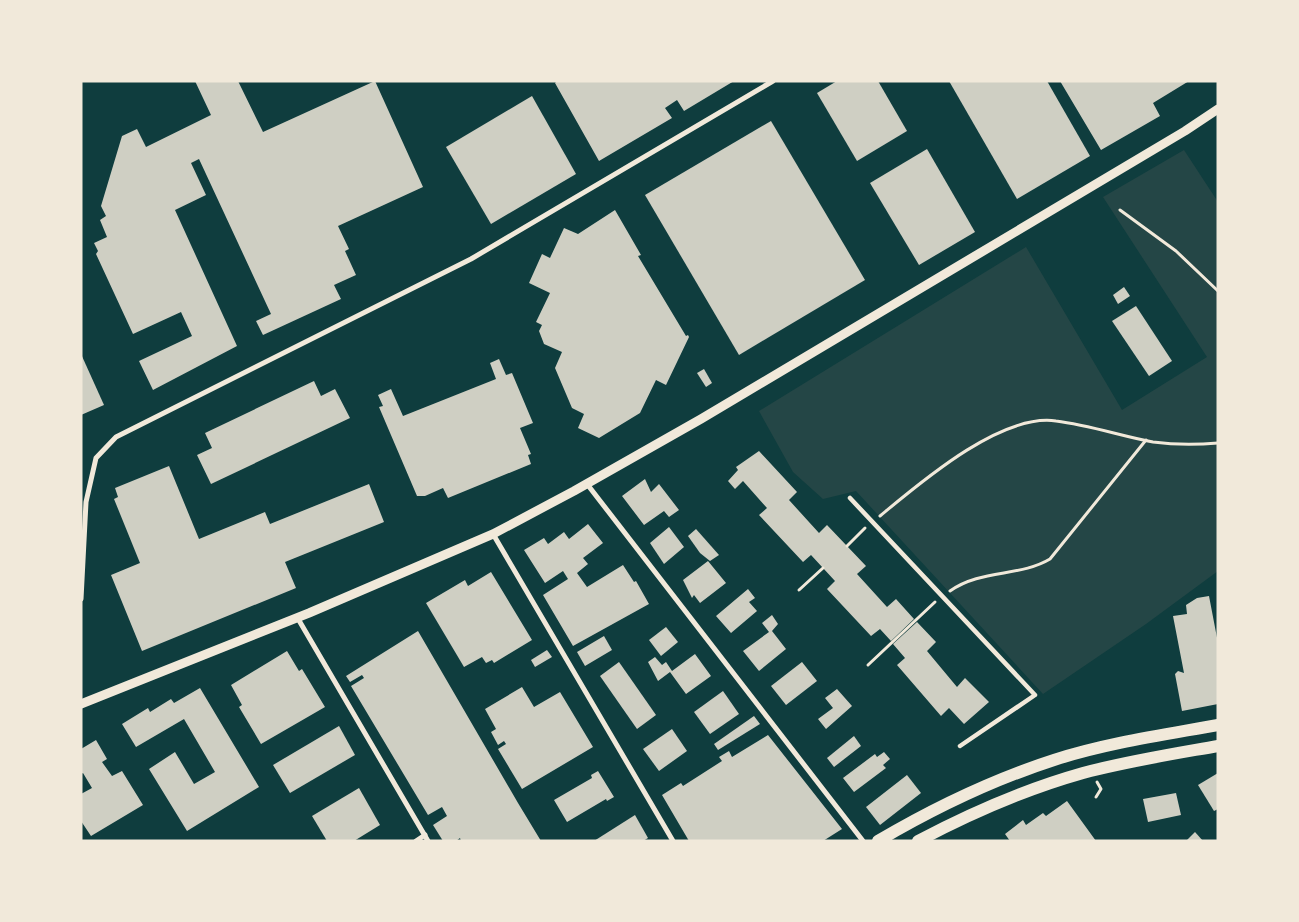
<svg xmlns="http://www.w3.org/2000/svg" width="1299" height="922" viewBox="0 0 1299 922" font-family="'Times New Roman',serif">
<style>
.green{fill:#244646}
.building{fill:#cfcfc3}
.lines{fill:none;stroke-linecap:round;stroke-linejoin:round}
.path{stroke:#f1e9da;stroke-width:3}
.pedestrian{stroke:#f1e9da;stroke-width:4.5}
.minor{stroke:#f1e9da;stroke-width:5}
.tertiary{stroke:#f1e9da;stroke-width:9}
.primary{stroke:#f1e9da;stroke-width:12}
</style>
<rect width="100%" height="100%" fill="#0f3d3e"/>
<polygon class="green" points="1184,150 1218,202 1218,571 1146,624 1043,694 856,491 823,499 793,472 759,411 1026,247 1122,410 1207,357 1103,197"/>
<g class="building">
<polygon points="195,81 238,81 263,132 375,81 423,187 338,226 349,249 345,251 356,275 334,285 341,299 263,335 256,321 271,314 199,159 191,163 206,195 175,210 237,346 153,390 139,361 192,336 181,312 133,334 96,254 98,251 94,243 107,237 100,220 106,216 101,206 122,136 137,129 146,147 211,115"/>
<polygon points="557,81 734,81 684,111 677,100 665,108 672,118 599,161 555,83"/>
<polygon points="837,81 878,81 907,131 857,161 817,93"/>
<polygon points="949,81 1047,81 1090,156 1017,199"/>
<polygon points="1060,81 1189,81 1153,103 1160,116 1101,150"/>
<polygon points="532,96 576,174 491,224 446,147"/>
<polygon points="771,121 865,280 739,355 645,195"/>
<polygon points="927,149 975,232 919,265 870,183"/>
<polygon points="615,210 641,255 638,256 686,336 688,335 689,337 666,385 656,380 640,413 599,438 578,428 584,414 572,408 555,368 562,352 544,344 539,331 542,325 536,322 550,293 529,283 542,254 550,258 564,228 578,234"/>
<polygon points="1124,287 1130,296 1118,304 1113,295"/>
<polygon points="1136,306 1172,361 1149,376 1112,321"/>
<polygon points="81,354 104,405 81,415"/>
<polygon points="499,359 506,375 512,373 533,423 520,428 531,454 528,455 531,464 448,498 443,488 425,496 417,496 379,407 383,406 378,395 391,389 403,416 496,379 490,363"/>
<polygon points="704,369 712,383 706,387 697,373"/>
<polygon points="314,381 321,396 335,389 350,418 211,484 197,455 212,448 205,433"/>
<polygon points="759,451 797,492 789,500 819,533 827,525 866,566 857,574 887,607 896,599 914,619 891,641 880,629 871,636 827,589 835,581 811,555 803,562 759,515 767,508 743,481 735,489 728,481 738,470 736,467"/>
<polygon points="169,466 199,539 265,512 270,524 369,484 384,522 285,562 296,588 142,651 111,575 140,563 114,499 118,497 115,488"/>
<polygon points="645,479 651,492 659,484 679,510 669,517 664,511 644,525 622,496"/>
<polygon points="588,524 603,543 583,558 588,564 577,573 587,587 623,565 634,582 636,581 649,604 573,646 543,595 568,579 563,571 545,583 524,550 544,538 548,544 564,532 569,539"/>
<polygon points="669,527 684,547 664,564 650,543"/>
<polygon points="696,529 719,555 710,561 700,553 688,536"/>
<polygon points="708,561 726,583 700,603 694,595 692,598 683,580"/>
<polygon points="491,572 532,640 494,663 492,660 486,663 482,657 464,667 426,603 465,580 468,586"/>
<polygon points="748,589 755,598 749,602 757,611 731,633 716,616"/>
<polygon points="1209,596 1218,643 1218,704 1182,711 1175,674 1178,671 1184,673 1173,616 1187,614 1186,605 1197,598"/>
<polygon points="772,615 778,624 772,631 786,649 759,671 743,651 769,632 762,623"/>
<polygon points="917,622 936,642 927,651 957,687 965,678 989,702 964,724 949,708 941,716 897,665 905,658 893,644"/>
<polygon points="666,627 678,642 661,656 649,640"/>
<polygon points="418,631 518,803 541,841 461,841 460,838 456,841 443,841 433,825 447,816 442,807 428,815 351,686 364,678 362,675 350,682 346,676"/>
<polygon points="604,636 612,650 585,666 577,652"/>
<polygon points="547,650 552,657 535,667 531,660"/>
<polygon points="287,651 299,671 302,669 325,707 261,744 239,707 242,705 231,685"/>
<polygon points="695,654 711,676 686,694 670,672 658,681 648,662 655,657 662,665 666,662 672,671"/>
<polygon points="619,662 656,715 637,729 600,676"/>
<polygon points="802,662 817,681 786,705 771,686"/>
<polygon points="522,687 534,707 560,692 593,747 522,789 498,749 506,744 504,741 498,745 491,732 496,729 485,709"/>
<polygon points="200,688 259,787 187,831 149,769 175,752 194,784 215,772 184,719 136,747 122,724 148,708 150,712 171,699 174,703"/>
<polygon points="837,689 852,706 826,729 818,719 833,708 825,698"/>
<polygon points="723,691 739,714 710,734 694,712"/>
<polygon points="754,716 760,724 718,750 714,744"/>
<polygon points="339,726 355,755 290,793 273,765"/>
<polygon points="672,729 687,751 659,771 643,749"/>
<polygon points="768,735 842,829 823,841 689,841 662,795 681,783 683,786 722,761 719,757 729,751 732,757"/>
<polygon points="854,736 861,746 834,767 827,758"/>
<polygon points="96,740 107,759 102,762 112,776 122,771 143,805 91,836 81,821 81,794 92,788 83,773 81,774 81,749"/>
<polygon points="884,752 890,759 883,765 886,768 854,792 843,778 875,754 877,757"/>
<polygon points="598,771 614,797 607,801 606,799 567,822 554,800 592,778 591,775"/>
<polygon points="1218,773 1218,809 1214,811 1198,785"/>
<polygon points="907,775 921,793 880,825 866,807"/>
<polygon points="359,788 380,825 354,841 327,841 312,816"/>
<polygon points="1176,793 1181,815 1148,822 1143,799"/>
<polygon points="1067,801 1096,841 1010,841 1005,834 1023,820 1026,825 1043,813 1046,816"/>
<polygon points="635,815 648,838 643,841 594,841"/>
<polygon points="1195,832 1203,841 1186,841"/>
</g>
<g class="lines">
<g class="path">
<polyline points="1120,210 1176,251 1218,291"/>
<path d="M880,516C921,482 1001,413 1056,421C1089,425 1121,436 1153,442C1175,445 1196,445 1218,443"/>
<polyline points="847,546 865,528"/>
<polyline points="799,590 823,568"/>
<path d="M950,591C981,569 1020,577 1050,559L1146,440"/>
<polyline points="868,665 935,602"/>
<polyline points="1096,797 1101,789 1097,782"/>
</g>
<polyline class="pedestrian" points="850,498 1035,695 960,746"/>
<g class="minor">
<polyline points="587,484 863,841"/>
<polyline points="493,534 673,841"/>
<polyline points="81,599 86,502 96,458 116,437 471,259 773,81"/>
<polyline points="297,617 428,841"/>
<polyline points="416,841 425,835"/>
</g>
<polyline class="tertiary" points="81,704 309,613 493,534 574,491 701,419 1185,131 1218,109"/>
<g class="primary">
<path d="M878,841C934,808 992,780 1054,760C1107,743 1163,735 1218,725"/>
<path d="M918,841C971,813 1026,789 1083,773C1128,761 1173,754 1218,746"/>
</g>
</g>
<rect width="1299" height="922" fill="none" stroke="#f1e9da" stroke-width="165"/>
</svg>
